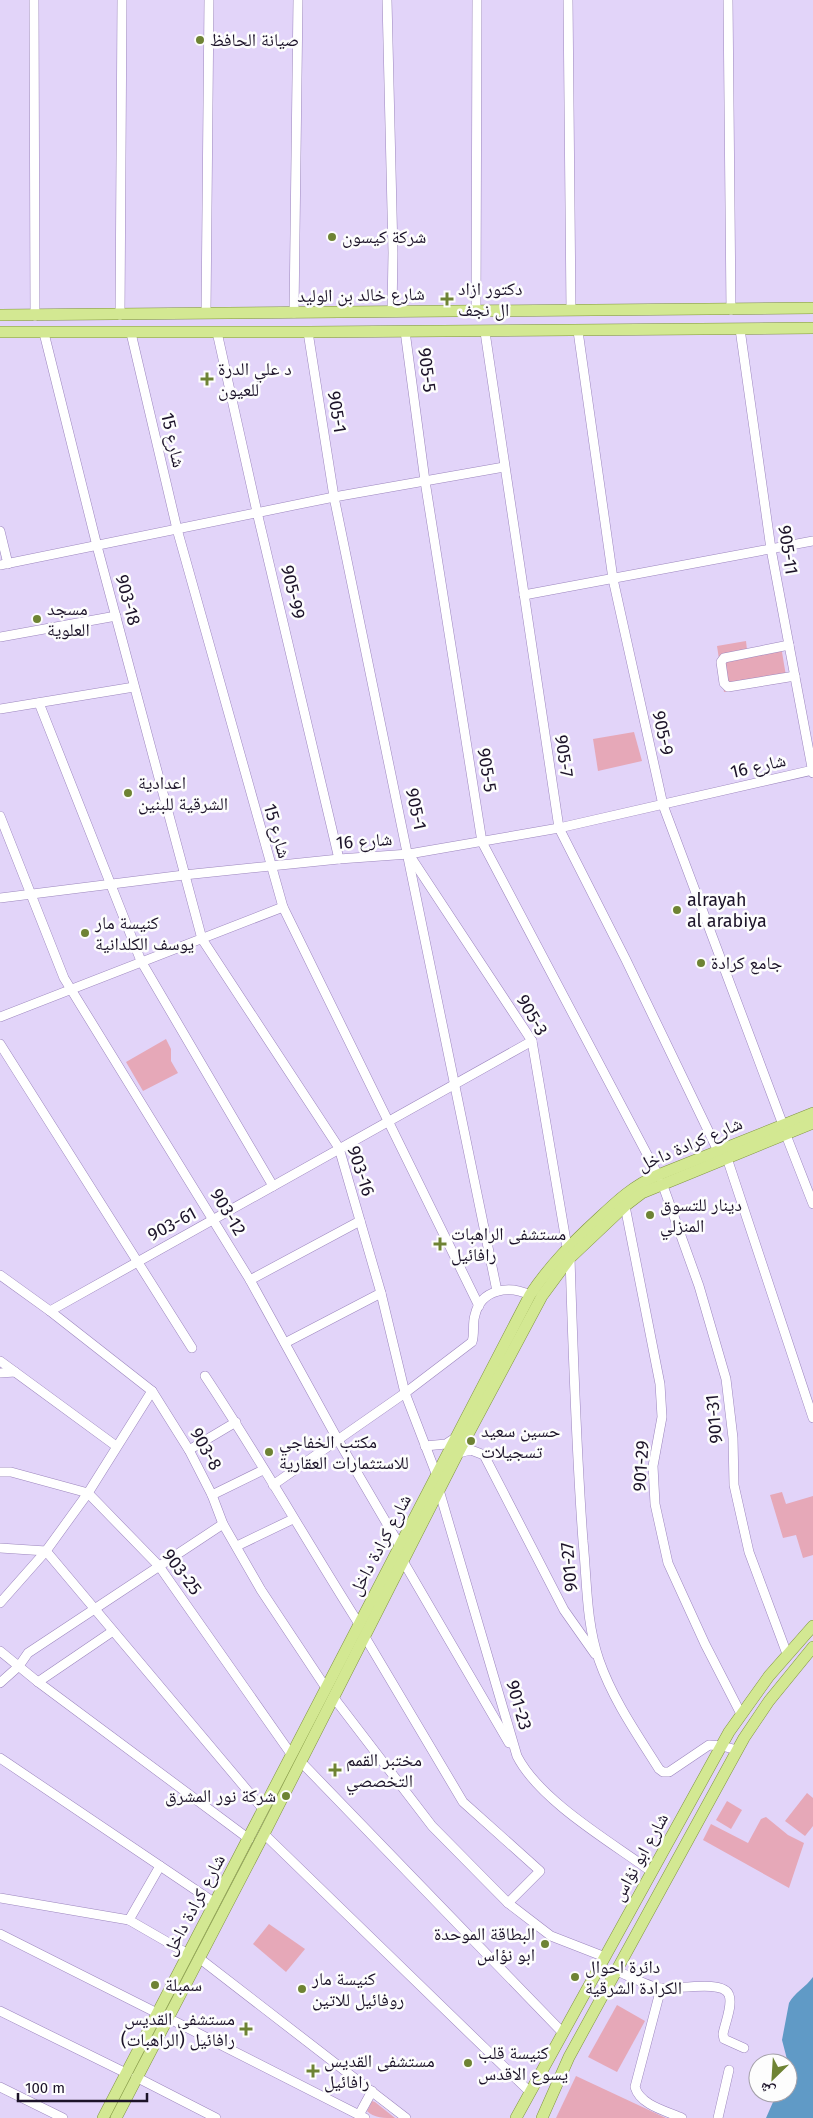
<svg xmlns="http://www.w3.org/2000/svg" width="813" height="2118" viewBox="0 0 813 2118" font-family="'Fira Sans','Noto Naskh Arabic',sans-serif">
<style>
.green{fill:#e6a8b8}
.water{fill:#609ac6}
.lines{fill:none;stroke-linecap:round;stroke-linejoin:round}
.minor-casing{stroke:#9c86be;stroke-width:10}
.major-casing{stroke:#7f943e;stroke-width:12}
.minor{stroke:#fff;stroke-width:9}
.major{stroke:#d3e892;stroke-width:11}
.poi-dot{fill:#6e8334;stroke:#fdfdfd;stroke-width:2}
.labels{text-anchor:middle;stroke-width:5;stroke-linejoin:round;paint-order:stroke}
.poi-label{font-size:18px;fill:#1c1329;stroke:#fdfdfd;text-anchor:start}
.street-label{font-size:18px;fill:#1c1329;stroke:#fdfdfd}
</style>
<rect width="100%" height="100%" fill="#e2d4f9"/>
<g class="green">
<polygon points="746,641 747,650 781,646 787,682 724,692 717,646"/>
<polygon points="634,732 642,761 598,771 593,739"/>
<polygon points="166,1039 171,1049 171,1061 178,1073 143,1091 126,1062"/>
<polygon points="782,1492 786,1504 813,1496 813,1555 803,1558 796,1535 783,1538 770,1495"/>
<polygon points="807,1793 813,1798 813,1826 805,1836 785,1821"/>
<polygon points="727,1801 742,1810 731,1829 716,1820"/>
<polygon points="766,1817 788,1835 804,1843 789,1888 703,1840 711,1824 748,1843 761,1819"/>
<polygon points="269,1924 305,1949 286,1972 253,1944"/>
<polygon points="617,2005 645,2021 617,2072 588,2057"/>
<polygon points="576,2076 666,2118 556,2118"/>
<path d="M372,2101L375,2102L395,2118C385,2118 373,2118 367,2111Z"/>
</g>
<path class="water" d="M813,1977V2118H766L777,2093H788V2063L782,2040L789,2003C794,1993 806,1987 813,1977Z"/>
<g class="lines">
<g class="minor-casing">
<g id="minor">
<polyline points="34,0 35,316"/>
<polyline points="387,0 393,253 392,311"/>
<polyline points="568,0 571,310"/>
<polyline points="728,0 731,310"/>
<polyline points="476,311 477,0"/>
<polyline points="206,313 209,0"/>
<polyline points="294,313 298,0"/>
<polyline points="120,315 122,0"/>
<polyline points="740,329 771,549 813,773"/>
<polyline points="405,331 425,481 482,842 658,1175"/>
<polyline points="578,331 613,579 663,805 783,1125"/>
<polyline points="217,332 257,512 339,859"/>
<polyline points="308,332 334,497 497,1291"/>
<polyline points="485,332 559,828 626,960 718,1151"/>
<polyline points="44,333 97,546 202,939 339,1148 381,1293 405,1393 437,1476"/>
<polyline points="131,333 177,529 283,907 479,1306"/>
<polyline points="0,531 8,564"/>
<polyline points="0,565 334,497 504,467"/>
<polyline points="524,595 813,541"/>
<polyline points="0,637 116,616"/>
<polyline points="789,645 724,658 721,662 724,683 728,687 795,676"/>
<polyline points="39,703 141,961 273,1186"/>
<polyline points="0,709 134,687"/>
<polyline points="0,816 64,978 250,1280 338,1440 400,1546"/>
<polyline points="412,859 532,1041 567,1247"/>
<polyline points="0,898 184,875 339,859 409,854 559,828 813,770"/>
<polyline points="0,1017 283,907"/>
<polyline points="0,1044 192,1348"/>
<polyline points="786,1135 813,1204"/>
<polyline points="727,1158 813,1418"/>
<polyline points="662,1183 699,1286 726,1379 733,1438 734,1485 749,1552 787,1654"/>
<polyline points="625,1206 660,1384 662,1417 653,1466 655,1504 668,1563 705,1644 741,1714"/>
<path d="M570,1258C573,1352 576,1447 583,1541C587,1580 586,1623 599,1660C613,1700 637,1734 659,1769L663,1772H669L709,1745L722,1746L737,1750"/>
<polyline points="0,1275 50,1311 152,1391 189,1450 212,1495 223,1524 261,1590 326,1688"/>
<polyline points="250,1280 360,1221"/>
<polyline points="50,1311 532,1041"/>
<polyline points="285,1343 381,1293"/>
<polyline points="0,1361 116,1446"/>
<polyline points="0,1373 15,1372"/>
<path d="M205,1376C259,1457 307,1542 359,1624"/>
<polyline points="425,1446 446,1444 455,1438"/>
<polyline points="189,1450 236,1422"/>
<polyline points="458,1453 471,1450 484,1455 564,1610 595,1654"/>
<polyline points="0,1472 11,1472 88,1493 159,1566 291,1754"/>
<path d="M273,1485L405,1393L472,1342C475,1333 472,1324 475,1315C481,1289 509,1285 530,1295"/>
<path d="M439,1490L517,1756C540,1801 611,1842 652,1872"/>
<polyline points="212,1495 263,1470"/>
<polyline points="237,1546 293,1519"/>
<polyline points="0,1548 46,1551 263,1809"/>
<polyline points="403,1561 509,1743"/>
<polyline points="0,1603 46,1551 88,1493 152,1391"/>
<polyline points="365,1637 463,1802 540,1871 508,1903"/>
<polyline points="0,1651 38,1682 249,1839"/>
<polyline points="38,1682 113,1631"/>
<polyline points="0,1683 19,1666 28,1653 223,1524"/>
<polyline points="334,1698 432,1826 508,1903 551,1936 605,1957"/>
<polyline points="0,1758 215,1903"/>
<polyline points="301,1762 563,2033"/>
<polyline points="264,1834 530,2092"/>
<polyline points="0,1898 129,1920 188,1954"/>
<polyline points="129,1920 160,1866"/>
<polyline points="0,1934 157,2013"/>
<polyline points="199,1958 406,2118"/>
<path d="M617,1971C629,1976 649,1987 661,1988C675,1990 724,1979 729,1995C733,2005 725,2023 723,2034L724,2039L744,2048"/>
<path d="M661,1988L635,2087C640,2105 666,2111 682,2118"/>
<polyline points="0,2011 126,2073"/>
<polyline points="168,2018 365,2118"/>
<polyline points="136,2077 216,2118"/>
<polyline points="0,2087 63,2118"/>
<polyline points="359,2115 372,2091"/>
<polyline points="718,2118 729,2070"/>
</g>
</g>
<g class="major-casing">
<g id="major">
<polyline points="0,315 813,308"/>
<polyline points="0,332 308,332 813,328"/>
<path d="M103,2118L530,1295C550,1265 573,1242 599,1218C617,1201 634,1185 658,1175L813,1113"/>
<polyline points="116,2118 264,1834 458,1453 542,1296 570,1258 625,1206 642,1193 813,1123"/>
<polyline points="516,2118 729,1732 769,1676 813,1626"/>
<polyline points="542,2118 569,2057 744,1738 769,1701 813,1647"/>
</g>
</g>
<use href="#minor" class="minor"/>
<use href="#major" class="major"/>
</g>
<g class="poi-dot">
<circle cx="200" cy="40" r="5"/>
<circle cx="332" cy="237" r="5"/>
<path d="M444.5 291.5h5v5h5v5h-5v5h-5v-5h-5v-5h5z"/>
<path d="M204.5 371.5h5v5h5v5h-5v5h-5v-5h-5v-5h5z"/>
<circle cx="37" cy="619" r="5"/>
<circle cx="128" cy="793" r="5"/>
<circle cx="677" cy="910" r="5"/>
<circle cx="85" cy="933" r="5"/>
<circle cx="701" cy="963" r="5"/>
<circle cx="650" cy="1215" r="5"/>
<path d="M437.5 1236.5h5v5h5v5h-5v5h-5v-5h-5v-5h5z"/>
<circle cx="471" cy="1441" r="5"/>
<circle cx="269" cy="1452" r="5"/>
<path d="M332.5 1762.5h5v5h5v5h-5v5h-5v-5h-5v-5h5z"/>
<circle cx="286" cy="1796" r="5"/>
<circle cx="545" cy="1944" r="5"/>
<circle cx="575" cy="1977" r="5"/>
<circle cx="155" cy="1985" r="5"/>
<circle cx="302" cy="1989" r="5"/>
<path d="M243.5 2021.5h5v5h5v5h-5v5h-5v-5h-5v-5h5z"/>
<circle cx="468" cy="2063" r="5"/>
<path d="M310.5 2063.5h5v5h5v5h-5v5h-5v-5h-5v-5h5z"/>
</g>
<g class="labels">
<g class="poi-label">
<text x="210" y="46">صيانة الحافظ</text>
<text x="342" y="243">شركة كيسون</text>
<text x="458" y="295">دكتور ازاد<tspan x="458" dy="21">ال نجف</tspan></text>
<text x="218" y="375">د علي الدرة<tspan x="218" dy="21">للعيون</tspan></text>
<text x="47" y="615">مسجد<tspan x="47" dy="21">العلوية</tspan></text>
<text x="138" y="789">اعدادية<tspan x="138" dy="21">الشرقية للبنين</tspan></text>
<text x="687" y="906">alrayah<tspan x="687" dy="21">al arabiya</tspan></text>
<text x="95" y="929">كنيسة مار<tspan x="95" dy="21">يوسف الكلدانية</tspan></text>
<text x="711" y="969">جامع كرادة</text>
<text x="660" y="1211">دينار للتسوق<tspan x="660" dy="21">المنزلي</tspan></text>
<text x="451" y="1240">مستشفى الراهبات<tspan x="451" dy="21">رافائيل</tspan></text>
<text x="481" y="1437">حسين سعيد<tspan x="481" dy="21">تسجيلات</tspan></text>
<text x="279" y="1448">مكتب الخفاجي<tspan x="279" dy="21">للاستثمارات العقارية</tspan></text>
<text x="346" y="1766">مختبر القمم<tspan x="346" dy="21">التخصصي</tspan></text>
<text x="276" y="1802" text-anchor="end">شركة نور المشرق</text>
<text x="535" y="1940" text-anchor="end">البطاقة الموحدة<tspan x="535" dy="21">ابو نؤاس</tspan></text>
<text x="585" y="1973">دائرة احوال<tspan x="585" dy="21">الكرادة الشرقية</tspan></text>
<text x="312" y="1985">كنيسة مار<tspan x="312" dy="21">روفائيل للاتين</tspan></text>
<text x="165" y="1991">سمبلة</text>
<text x="235" y="2025" text-anchor="end">مستشفى القديس<tspan x="235" dy="21">رافائيل (الراهبات)</tspan></text>
<text x="478" y="2059">كنيسة قلب<tspan x="478" dy="21">يسوع الاقدس</tspan></text>
<text x="324" y="2067">مستشفى القديس<tspan x="324" dy="21">رافائيل</tspan></text>
</g>
<g class="street-label">
<text transform="translate(361 295) rotate(-1)" y="6">شارع خالد بن الوليد</text>
<text transform="translate(427 370) rotate(83)" y="6">905-5</text>
<text transform="translate(337 412) rotate(81)" y="6">905-1</text>
<text transform="translate(173 440) rotate(77)" y="6">شارع 15</text>
<text transform="translate(788 550) rotate(81)" y="6">905-11</text>
<text transform="translate(293 592) rotate(77)" y="6">905-99</text>
<text transform="translate(128 600) rotate(75)" y="6">903-18</text>
<text transform="translate(663 733) rotate(78)" y="6">905-9</text>
<text transform="translate(564 756) rotate(82)" y="6">905-7</text>
<text transform="translate(758 766) rotate(-13)" y="6">شارع 16</text>
<text transform="translate(487 770) rotate(81)" y="6">905-5</text>
<text transform="translate(416 809) rotate(78)" y="6">905-1</text>
<text transform="translate(277 831) rotate(74)" y="6">شارع 15</text>
<text transform="translate(364 841) rotate(-4)" y="6">شارع 16</text>
<text transform="translate(532 1015) rotate(60)" y="6">905-3</text>
<text transform="translate(690 1144) rotate(-23)" y="6">شارع كرادة داخل</text>
<text transform="translate(361 1171) rotate(72)" y="6">903-16</text>
<text transform="translate(228 1212) rotate(59)" y="6">903-12</text>
<text transform="translate(172 1224) rotate(-28)" y="6">903-61</text>
<text transform="translate(714 1419) rotate(-95)" y="6">901-31</text>
<text transform="translate(206 1449) rotate(61)" y="6">903-8</text>
<text transform="translate(641 1466) rotate(-86)" y="6">901-29</text>
<text transform="translate(380 1545) rotate(-62)" y="6">شارع كرادة داخل</text>
<text transform="translate(569 1567) rotate(-95)" y="6">901-27</text>
<text transform="translate(182 1572) rotate(53)" y="6">903-25</text>
<text transform="translate(519 1705) rotate(74)" y="6">901-23</text>
<text transform="translate(640 1857) rotate(-61)" y="6">شارع ابو نؤاس</text>
<text transform="translate(194 1905) rotate(-62)" y="6">شارع كرادة داخل</text>
</g>
</g>
<g transform="translate(773 2078) rotate(205)"><circle r="24" fill="#fdfdfd" stroke="#a39fa8"/>
<path d="M0-4L9 19L0 12L-9 19Z" fill="#6e8334"/>
<text y="-8" font-size="14" font-weight="bold" text-anchor="middle" fill="#1c1329">ش</text>
</g>
<path d="M18 2093v8h129v-8" fill="none" stroke="#1c1329" stroke-width="2.5"/>
<text x="25" y="2093" font-size="15" fill="#1c1329" stroke="#fdfdfd" stroke-width="4" paint-order="stroke">100 m</text>
</svg>
